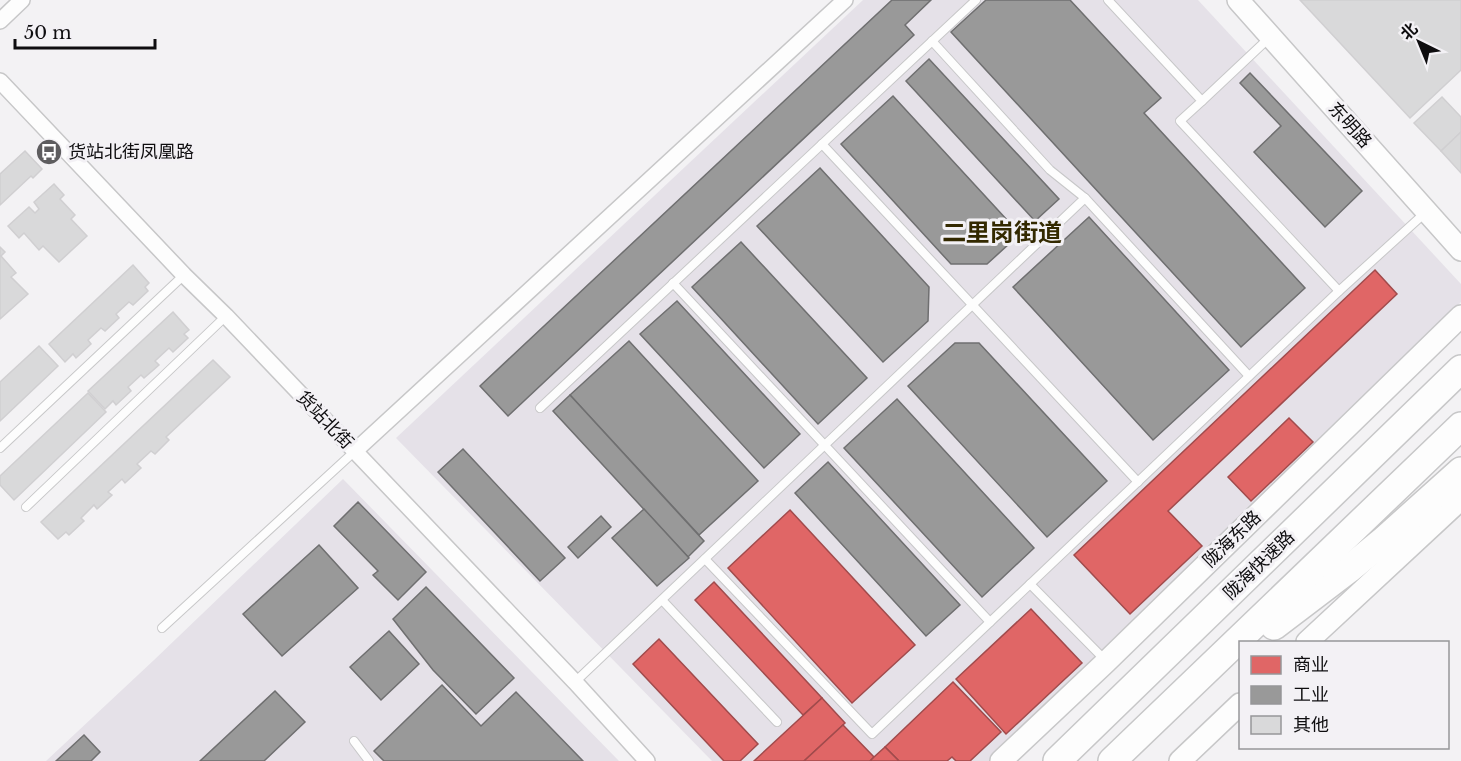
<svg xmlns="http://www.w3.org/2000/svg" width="1461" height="761" viewBox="0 0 1461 761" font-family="'Libre Baskerville','Noto Sans SC',serif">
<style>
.built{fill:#e5e1e8}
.shops{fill:#e06666;stroke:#a14b4c;stroke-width:1.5}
.industry{fill:#999;stroke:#6f6f70;stroke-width:1.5}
.building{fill:#d9d9da;stroke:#d0cfd1;stroke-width:1.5}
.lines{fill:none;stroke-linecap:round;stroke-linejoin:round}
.lane-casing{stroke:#c7c7c8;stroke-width:10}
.street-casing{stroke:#c7c7c8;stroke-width:18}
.secondary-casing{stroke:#c7c7c8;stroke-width:24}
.highway-casing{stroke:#c7c7c8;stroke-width:30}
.lane{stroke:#fdfdfd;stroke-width:8}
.street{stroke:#fdfdfd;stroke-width:15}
.secondary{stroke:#fdfdfd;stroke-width:21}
.highway{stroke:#fdfdfd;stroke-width:27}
.labels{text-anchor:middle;stroke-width:6;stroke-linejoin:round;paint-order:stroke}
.street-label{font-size:18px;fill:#0e0d0f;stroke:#f3f1f5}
.poi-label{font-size:18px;fill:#0e0d0f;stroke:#f3f1f5;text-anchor:start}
.district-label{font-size:24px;font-weight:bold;fill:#332900;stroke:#f3f1f5}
</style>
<rect width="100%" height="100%" fill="#f3f2f4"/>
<g class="built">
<polygon points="863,0 1198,0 1461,284 1461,302 991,761 712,761 396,438"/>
<polygon points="343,479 619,761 46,761 154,660"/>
</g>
<g class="shops">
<polygon points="1375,270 1397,294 1168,511 1202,546 1130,614 1074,555"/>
<polygon points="1289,418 1313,442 1251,501 1228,477"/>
<polygon points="790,510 915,645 852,703 728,568"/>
<polygon points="714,582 822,698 803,715 695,600"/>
<polygon points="1031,609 1082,663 1006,734 956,679"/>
<polygon points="659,639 758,744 740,761 724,761 633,664"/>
<polygon points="953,682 1001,732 970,761 956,761 952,757 947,761 899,761 885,747"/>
<polygon points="822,698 845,723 804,761 754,761"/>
<polygon points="843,725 874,757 870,761 804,761"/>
<polygon points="885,747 899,761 870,761 874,757"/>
</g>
<g class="industry">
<polygon points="892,0 931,0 905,25 914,35 508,416 480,386"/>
<polygon points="986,0 1070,0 1161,98 1144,113 1305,288 1241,347 951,32"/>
<polygon points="929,59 1059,199 1035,221 906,81"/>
<polygon points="1250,73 1362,191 1325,227 1254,152 1281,126 1240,83"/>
<polygon points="893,96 1020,234 987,264 951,264 841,144"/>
<polygon points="820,168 929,287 928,321 883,362 757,226"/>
<polygon points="1089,217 1229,370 1153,440 1013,287"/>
<polygon points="741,242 867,378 818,424 692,287"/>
<polygon points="677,301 800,434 764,468 640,334"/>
<polygon points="629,341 758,481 699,535 570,395"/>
<polygon points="955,343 979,343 1107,481 1047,537 908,386"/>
<polygon points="570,395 704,541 688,557 553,411"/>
<polygon points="897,399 1034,548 982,597 844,448"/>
<polygon points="463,449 565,558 540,581 438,472"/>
<polygon points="828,462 960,605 926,636 795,493"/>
<polygon points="358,502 426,572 398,600 373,575 378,571 334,526"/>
<polygon points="644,509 689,558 657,586 612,538"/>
<polygon points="601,516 611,527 578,558 568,547"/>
<polygon points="319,545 358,588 282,656 243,614"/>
<polygon points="426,587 514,678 476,714 433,670 393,619"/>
<polygon points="389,631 419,664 381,700 350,667"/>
<polygon points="442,685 481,726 516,692 583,761 384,761 374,751"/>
<polygon points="275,691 305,722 264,761 200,761"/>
<polygon points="84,735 100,752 91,761 56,761"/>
</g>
<g class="building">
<polygon points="1300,0 1461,0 1461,70 1410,118"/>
<polygon points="1442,97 1461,117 1461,132 1441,151 1414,123"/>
<polygon points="1461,132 1461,173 1441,151"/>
<polygon points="25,151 42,169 33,178 31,176 0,205 0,174"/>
<polygon points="54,184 64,195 60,199 75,215 71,219 87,236 59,262 43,246 39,250 24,233 19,238 8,226 29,207 35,213 39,209 34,202"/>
<polygon points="0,247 5,252 1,256 16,273 11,277 28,294 0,319"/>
<polygon points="133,265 149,283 145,287 148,291 133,305 129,302 116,314 119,318 105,331 101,328 88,340 91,344 76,358 73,354 65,362 49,344"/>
<polygon points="173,312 189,330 184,334 188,338 173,352 169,348 155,361 159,365 144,378 141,375 128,387 131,391 116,405 113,401 105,409 88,391"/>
<polygon points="39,346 58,366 0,421 0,382"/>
<polygon points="213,360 230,377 166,437 169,440 155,454 151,451 137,464 141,468 125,483 122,479 108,492 112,495 97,509 94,505 81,518 84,521 69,535 66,532 58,539 41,522"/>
<polygon points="88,393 106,412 14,500 0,485 0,476"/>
</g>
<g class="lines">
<g class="lane-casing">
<g id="lane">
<polyline points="1108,0 1202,101 1180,121 1339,291"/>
<polyline points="932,41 1050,170 1085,198 1249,376"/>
<polyline points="1202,101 1269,38"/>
<polyline points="822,144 1138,482"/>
<polyline points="673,283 990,622"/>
<polyline points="540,408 976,0"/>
<polyline points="0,448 184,275"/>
<polyline points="26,507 226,316"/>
<polyline points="705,559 872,734 1339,291 1426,212"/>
<polyline points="1030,584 1105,660"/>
<polyline points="662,600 777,722"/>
<polyline points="162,628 355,451"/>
<polyline points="575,682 1085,198"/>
<polyline points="354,741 369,761"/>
</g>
</g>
<g class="street-casing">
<g id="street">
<polyline points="0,21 22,0"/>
<polyline points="0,81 184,275 226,316 575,682 647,761"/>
<polyline points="355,451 845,0"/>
</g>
</g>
<g class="secondary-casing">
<g id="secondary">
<polyline points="1238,0 1461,250"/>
<polyline points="1307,642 1461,499"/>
<polyline points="1001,761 1106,662 1461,316"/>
<polyline points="1180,761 1240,704"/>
</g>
</g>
<g class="highway-casing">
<g id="highway">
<polyline points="1274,626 1349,569 1383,541 1461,471"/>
<polyline points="1057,761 1461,369"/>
<polyline points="1112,761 1461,426"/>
</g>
</g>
<use href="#lane" class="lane"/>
<use href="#street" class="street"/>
<use href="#secondary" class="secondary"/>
<use href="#highway" class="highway"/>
</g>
<defs>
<g id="bus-disc" transform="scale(1.35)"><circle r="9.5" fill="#5e5d5f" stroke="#f3f1f5"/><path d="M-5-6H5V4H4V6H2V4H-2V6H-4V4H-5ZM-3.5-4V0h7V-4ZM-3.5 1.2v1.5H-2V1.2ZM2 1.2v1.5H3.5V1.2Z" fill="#fff"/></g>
</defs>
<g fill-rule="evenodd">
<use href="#bus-disc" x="49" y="152"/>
</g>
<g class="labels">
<g class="street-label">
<text transform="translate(1350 125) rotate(48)" y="6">东明路</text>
<text transform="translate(325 420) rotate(46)" y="6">货站北街</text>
<text transform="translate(1232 539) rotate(-44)" y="6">陇海东路</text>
<text transform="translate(1259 565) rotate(-44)" y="6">陇海快速路</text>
</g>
<g class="poi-label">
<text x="68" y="158">货站北街凤凰路</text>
</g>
<g class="district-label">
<text x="1002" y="241">二里岗街道</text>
</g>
</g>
<rect x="1239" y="641" width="210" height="108" fill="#f3f1f5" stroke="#979699" stroke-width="1.5"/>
<rect x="1251" y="656" width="30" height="18" fill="#e06666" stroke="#979699" stroke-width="1.5"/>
<text x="1293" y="671" font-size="18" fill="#0e0d0f">商业</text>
<rect x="1251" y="686" width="30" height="18" fill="#999999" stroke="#979699" stroke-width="1.5"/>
<text x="1293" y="701" font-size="18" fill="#0e0d0f">工业</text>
<rect x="1251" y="716" width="30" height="18" fill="#d9d9da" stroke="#979699" stroke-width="1.5"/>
<text x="1293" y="731" font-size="18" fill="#0e0d0f">其他</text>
<g transform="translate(1419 42) rotate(317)" stroke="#f3f1f5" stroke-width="4.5" paint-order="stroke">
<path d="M0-4.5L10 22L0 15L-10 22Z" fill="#0e0d0f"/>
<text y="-9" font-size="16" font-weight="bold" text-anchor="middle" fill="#0e0d0f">北</text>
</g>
<path d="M15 39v9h140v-9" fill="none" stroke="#0e0d0f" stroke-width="3"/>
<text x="24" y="39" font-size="18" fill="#0e0d0f" stroke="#f3f1f5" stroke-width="4.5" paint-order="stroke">50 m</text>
</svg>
